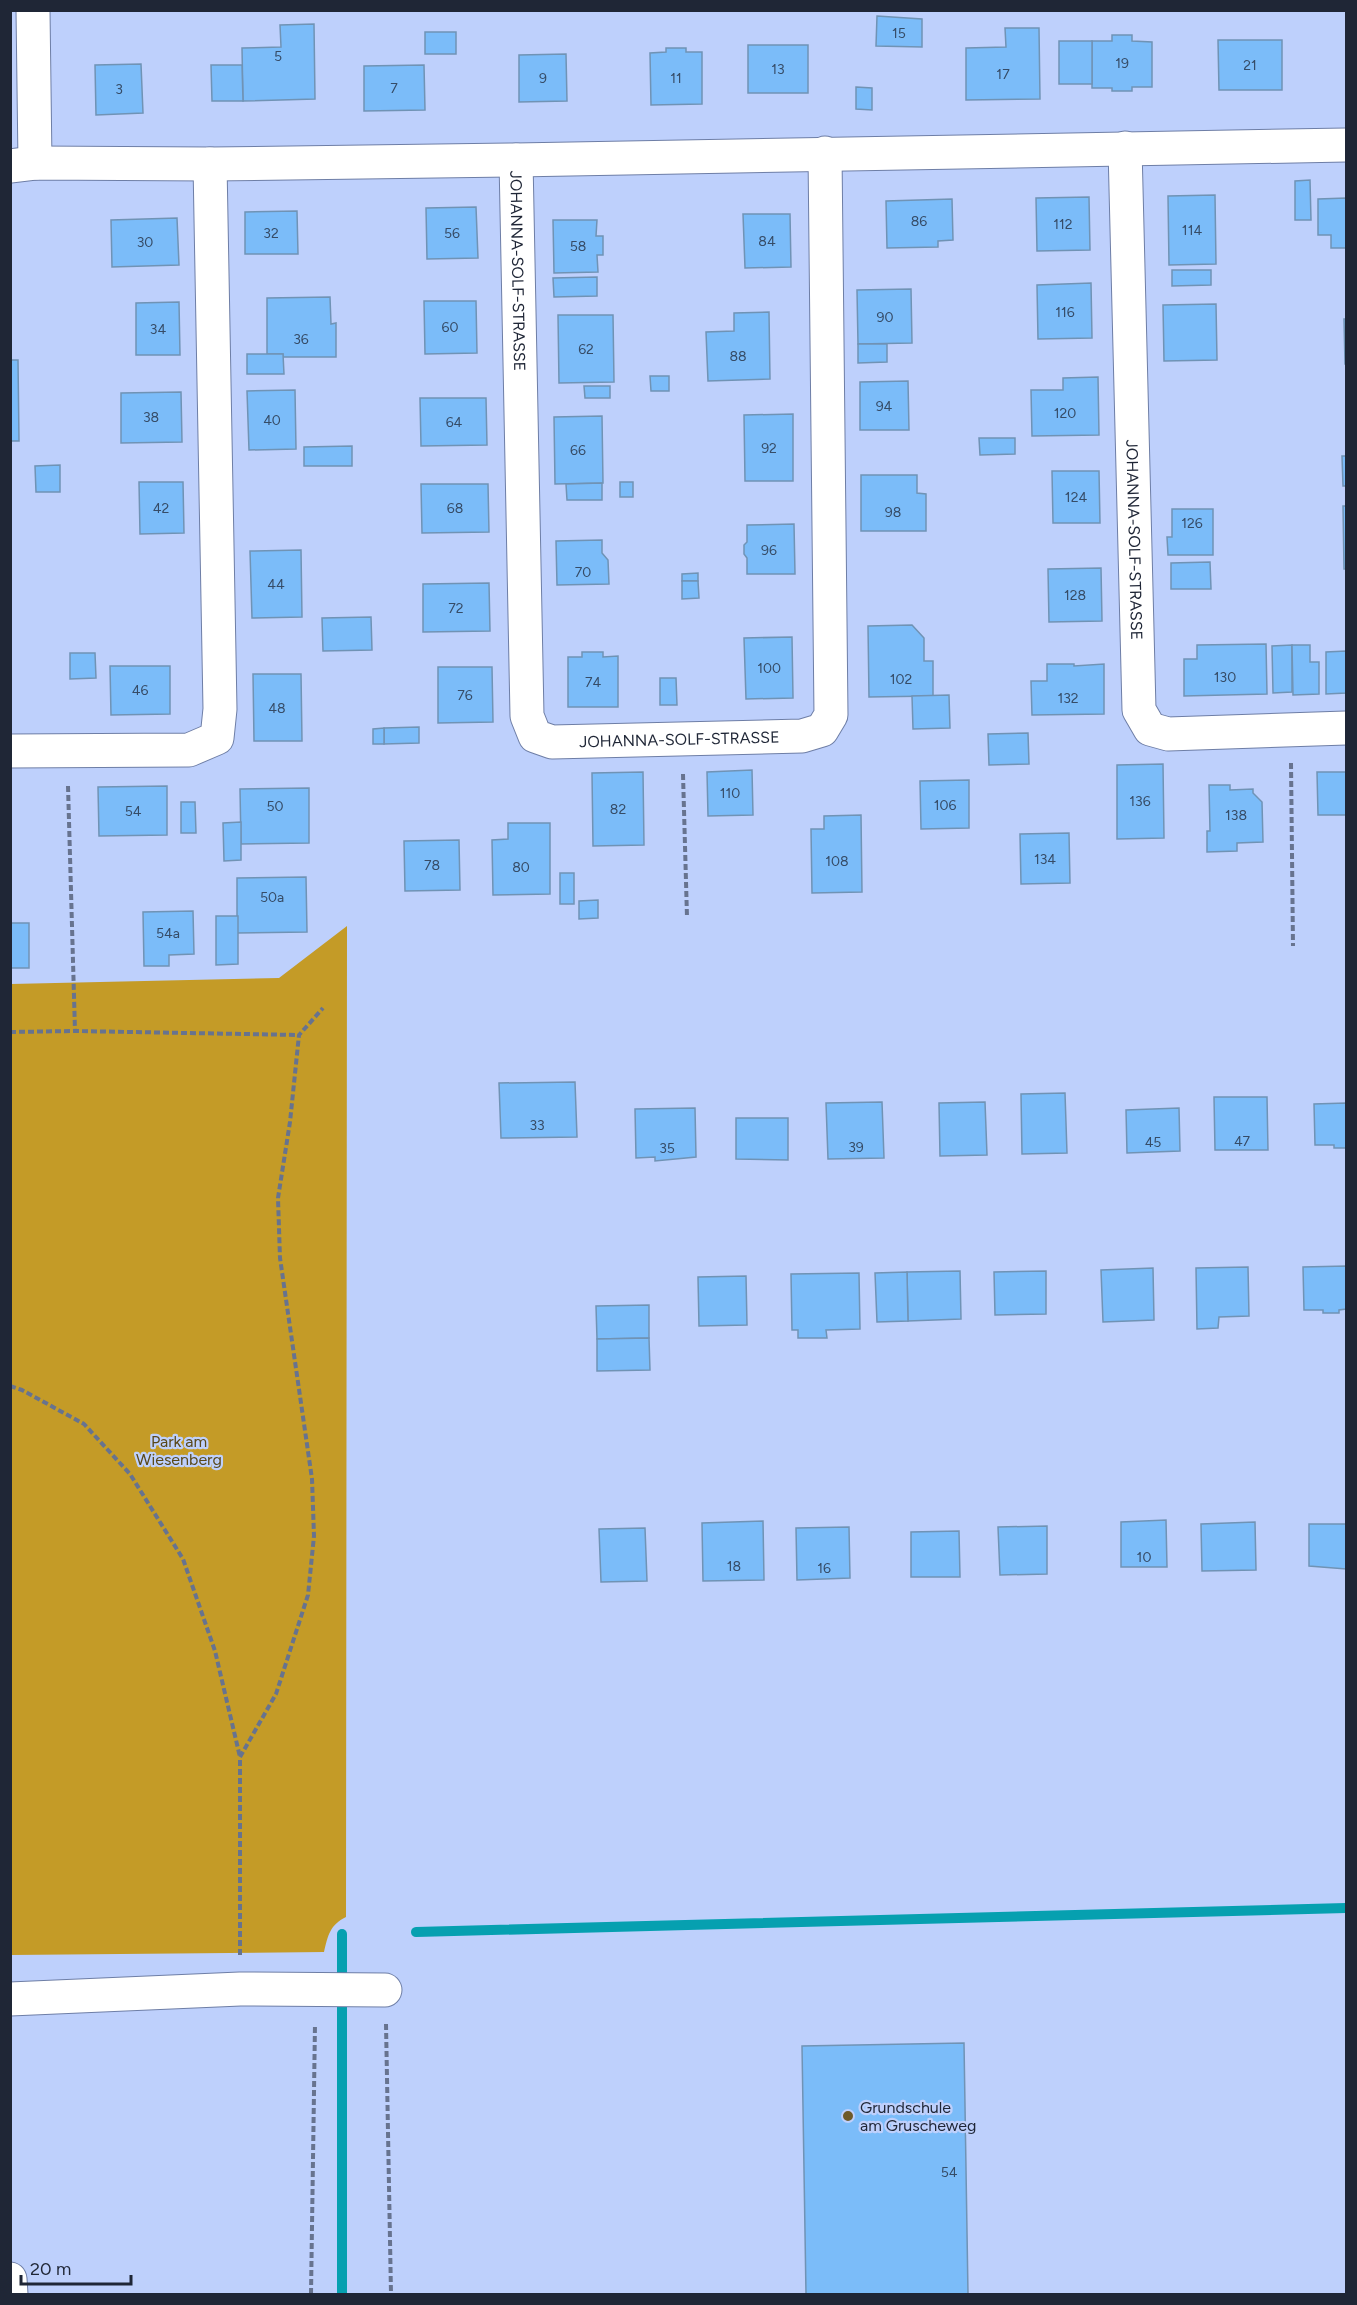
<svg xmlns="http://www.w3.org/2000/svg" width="1357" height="2305" viewBox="0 0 1357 2305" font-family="Figtree,sans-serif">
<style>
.green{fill:#c49b27}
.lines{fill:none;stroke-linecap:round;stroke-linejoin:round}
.stream{stroke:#06a0b0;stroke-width:10}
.building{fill:#7bbcf9;stroke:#7093b5;stroke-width:1.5}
.minor-casing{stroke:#6e7ea6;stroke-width:35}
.path{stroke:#67738f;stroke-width:4;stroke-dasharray:6 3;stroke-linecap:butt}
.minor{stroke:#fff;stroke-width:33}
.poi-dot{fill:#6e5a29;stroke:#bed0fc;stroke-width:2}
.labels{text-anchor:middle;stroke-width:4.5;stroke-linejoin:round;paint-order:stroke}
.number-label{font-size:14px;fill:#364c67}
.street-label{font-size:16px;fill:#1f2636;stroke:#bed0fc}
.park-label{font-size:16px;fill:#59481a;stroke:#bed0fc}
.poi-label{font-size:16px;fill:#1f2636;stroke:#bed0fc;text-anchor:start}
</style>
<rect width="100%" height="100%" fill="#bed0fc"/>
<path class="green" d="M347,926L346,1917C330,1925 328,1935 324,1952L11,1955V984L279,978Z"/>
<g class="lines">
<g class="stream">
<polyline points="416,1932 1346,1908"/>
<polyline points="342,1934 342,2294"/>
</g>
</g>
<g class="building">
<polygon points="877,16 922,19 922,47 876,46"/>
<polygon points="314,24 315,99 243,101 242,48 281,47 280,25"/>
<polygon points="1005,28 1039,28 1040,99 966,100 966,48 1006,47"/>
<rect x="425" y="32" width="31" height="22"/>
<polygon points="1112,35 1132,35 1132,41 1152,42 1152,87 1132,87 1132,91 1112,91 1112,88 1092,88 1092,41 1112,41"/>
<polygon points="1218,40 1282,40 1282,90 1219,90"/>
<rect x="1059" y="41" width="33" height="43"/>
<rect x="748" y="45" width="60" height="48"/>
<polygon points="666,48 686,48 686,52 702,52 702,104 651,105 650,53 666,52"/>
<polygon points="566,54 567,101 519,102 519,55"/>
<polygon points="141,64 143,113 96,115 95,65"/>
<polygon points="211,65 242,65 243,101 212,101"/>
<polygon points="424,65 425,110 364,111 364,66"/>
<polygon points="856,87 872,88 872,110 856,109"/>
<polygon points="1310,180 1311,220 1295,220 1295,181"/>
<polygon points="1215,195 1216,264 1169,265 1168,196"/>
<polygon points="1089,197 1090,250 1037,251 1036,198"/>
<polygon points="1346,198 1346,248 1331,248 1331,235 1318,235 1318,199"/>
<polygon points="952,199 953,240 938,241 938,247 887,248 886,201"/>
<polygon points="476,207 478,258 427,259 426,208"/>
<polygon points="297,211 298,254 245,254 245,212"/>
<polygon points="743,214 790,214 791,267 745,268"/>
<polygon points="177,218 179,265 112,267 111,220"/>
<polygon points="553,220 597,220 596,236 603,236 603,255 597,255 598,272 554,273"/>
<polygon points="1172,270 1211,270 1211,285 1172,286"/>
<polygon points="597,277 597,296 554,297 553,278"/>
<polygon points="1091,283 1092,338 1038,339 1037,285"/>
<polygon points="911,289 912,343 858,344 857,290"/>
<polygon points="330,297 331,324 336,323 336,357 283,357 283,354 267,354 267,298"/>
<polygon points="424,301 476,301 477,353 425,354"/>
<polygon points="179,302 180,355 136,355 136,303"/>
<polygon points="1216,304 1217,360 1164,361 1163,305"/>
<polygon points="769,312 770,379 708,381 706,332 734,331 734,313"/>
<polygon points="558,315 613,315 614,382 559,383"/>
<polygon points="1344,319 1346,319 1346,364 1345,364"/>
<polygon points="858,344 887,344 887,362 858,363"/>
<polygon points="247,354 283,354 284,374 247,374"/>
<polygon points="10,360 18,360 19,441 10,441"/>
<polygon points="650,376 669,376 669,391 651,391"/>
<polygon points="1098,377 1099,435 1032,436 1031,390 1063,390 1063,378"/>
<polygon points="908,381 909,430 860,430 860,382"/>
<polygon points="584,386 610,386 610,398 585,398"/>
<polygon points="295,390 296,449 249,450 247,391"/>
<polygon points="181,392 182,442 121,443 121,393"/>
<polygon points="420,398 486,398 487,445 421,446"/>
<polygon points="793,414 793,481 745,481 744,415"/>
<polygon points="602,416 603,483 555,484 554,417"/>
<polygon points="979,438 1015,438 1015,454 980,455"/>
<polygon points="352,446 352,466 304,466 304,447"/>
<polygon points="1342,456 1346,456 1346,486 1343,486"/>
<polygon points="60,465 60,492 36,492 35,466"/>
<polygon points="1052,471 1099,471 1100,523 1053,523"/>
<polygon points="861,475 917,475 917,493 926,494 926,531 861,531"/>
<polygon points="139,482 183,482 184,533 140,534"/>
<rect x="620" y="482" width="13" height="15"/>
<polygon points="602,483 602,500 567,500 566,484"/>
<polygon points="421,484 488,484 489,532 422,533"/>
<polygon points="1343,506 1346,506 1346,569 1344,569"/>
<polygon points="1172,509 1213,509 1213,555 1168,555 1167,537 1172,537"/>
<polygon points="794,524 795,574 747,574 747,558 744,554 744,545 747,542 747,525"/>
<polygon points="602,540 602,553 608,560 609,584 557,585 556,541"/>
<polygon points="301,550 302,617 252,618 250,551"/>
<polygon points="1210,562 1211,589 1171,589 1171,563"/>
<polygon points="1101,568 1102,621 1049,622 1048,569"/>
<polygon points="698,573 698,581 682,581 682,574"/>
<polygon points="682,581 698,581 699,598 682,599"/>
<polygon points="489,583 490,631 423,632 423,584"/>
<polygon points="371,617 372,650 323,651 322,618"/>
<polygon points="912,625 924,638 924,661 933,661 933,696 869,697 868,626"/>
<polygon points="792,637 793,698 746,699 744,638"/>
<polygon points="1266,644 1267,694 1184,696 1184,659 1197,659 1197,645"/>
<polygon points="1292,645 1292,692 1273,693 1272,646"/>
<polygon points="1292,645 1310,645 1310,662 1319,662 1319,694 1293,695"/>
<polygon points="1346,651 1346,693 1326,694 1326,652"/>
<polygon points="582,652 603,652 603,657 618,656 618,707 568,707 568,657 582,657"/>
<polygon points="70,653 95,653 96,678 70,679"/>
<polygon points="1047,664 1074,664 1074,666 1104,664 1104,714 1032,715 1031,681 1047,681"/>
<polygon points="110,666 170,666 170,714 111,715"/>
<polygon points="438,667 492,667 493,722 438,723"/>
<polygon points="253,674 301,674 302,741 254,741"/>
<polygon points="660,678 676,678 677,705 660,705"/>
<polygon points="949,695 950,728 913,729 912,696"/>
<polygon points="419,727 419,743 384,744 384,728"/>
<polygon points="384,728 384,744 373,744 373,729"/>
<polygon points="1028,733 1029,764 989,765 988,734"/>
<polygon points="1163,764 1164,838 1117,839 1117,765"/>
<polygon points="752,770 753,815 708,816 707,772"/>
<polygon points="643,772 644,845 593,846 592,773"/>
<polygon points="1317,772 1346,772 1346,815 1318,815"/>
<polygon points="969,780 969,828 921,829 920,781"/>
<polygon points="1209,785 1230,785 1230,790 1253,789 1253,793 1262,802 1263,842 1237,843 1237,851 1207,852 1207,831 1210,831"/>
<polygon points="167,786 167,835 99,836 98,787"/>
<polygon points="309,788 309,843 241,844 240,789"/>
<polygon points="181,802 195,802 196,833 181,833"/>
<polygon points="861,815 862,892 812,893 811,829 824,829 824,816"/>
<polygon points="241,822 241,860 224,861 223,823"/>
<polygon points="508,823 550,823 550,894 493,895 492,840 508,839"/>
<polygon points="1069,833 1070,883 1021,884 1020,834"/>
<polygon points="459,840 460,890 405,891 404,841"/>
<rect x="560" y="873" width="14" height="31"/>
<polygon points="306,877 307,932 237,933 237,878"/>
<polygon points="598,900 598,918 579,919 579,901"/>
<polygon points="193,911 194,954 169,955 169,966 144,966 143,912"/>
<polygon points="216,916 238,916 238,964 216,965"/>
<rect x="10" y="923" width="19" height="45"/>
<polygon points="575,1082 577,1137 501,1138 499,1083"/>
<polygon points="1065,1093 1067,1153 1022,1154 1021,1094"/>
<polygon points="1214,1097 1267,1097 1268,1150 1215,1150"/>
<polygon points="882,1102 884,1158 828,1159 826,1103"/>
<polygon points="985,1102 987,1155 940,1156 939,1103"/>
<polygon points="1346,1103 1346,1148 1334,1148 1334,1145 1315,1145 1314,1104"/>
<polygon points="695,1108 696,1157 655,1161 655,1157 636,1158 635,1109"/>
<polygon points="1179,1108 1180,1151 1127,1153 1126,1110"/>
<polygon points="736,1118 788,1118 788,1160 736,1159"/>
<polygon points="1346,1266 1346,1309 1339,1310 1339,1313 1323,1313 1323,1310 1304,1310 1303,1267"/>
<polygon points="1248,1267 1249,1316 1219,1317 1218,1328 1197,1329 1196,1268"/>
<polygon points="1153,1268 1154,1320 1103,1322 1101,1270"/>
<polygon points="960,1271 961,1319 908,1321 907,1272"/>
<polygon points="1046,1271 1046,1314 995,1315 994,1272"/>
<polygon points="907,1272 908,1321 877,1322 875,1273"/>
<polygon points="859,1273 860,1329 826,1330 827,1338 798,1338 798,1330 792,1330 791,1274"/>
<polygon points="746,1276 747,1325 699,1326 698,1277"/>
<polygon points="649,1305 649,1338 597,1339 596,1306"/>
<polygon points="649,1338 650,1370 597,1371 597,1339"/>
<polygon points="1166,1520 1167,1567 1121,1567 1121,1522"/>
<polygon points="763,1521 764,1580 703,1581 702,1523"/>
<polygon points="1255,1522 1256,1570 1202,1571 1201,1524"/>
<polygon points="1309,1524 1346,1524 1346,1569 1309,1566"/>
<polygon points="1047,1526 1047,1574 1000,1575 998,1527"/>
<polygon points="849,1527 850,1578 797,1580 796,1528"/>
<polygon points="645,1528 647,1581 601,1582 599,1529"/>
<polygon points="959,1531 960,1577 911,1577 911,1532"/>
<polygon points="964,2043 968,2294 806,2294 802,2046"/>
</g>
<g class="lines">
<g class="minor-casing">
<g id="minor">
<polyline points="33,10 35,163"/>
<path id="s1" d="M1125,148L1139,710L1150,729L1168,734L1346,728"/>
<path id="s2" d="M516,160L527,716L535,736L552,742L802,736L822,730L831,715L825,153"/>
<polyline points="10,166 35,163 210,164 516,160 1346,145"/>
<polyline points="10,751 189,750 217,738 220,709 210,164"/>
<polyline points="10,1999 240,1989 385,1990"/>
<polyline points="10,2279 11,2294"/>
</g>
</g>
<g class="path">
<polyline points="1291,763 1293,946"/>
<polyline points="683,774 687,917"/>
<polyline points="68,786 75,1031"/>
<polyline points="10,1032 75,1031 299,1035"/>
<polyline points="10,1386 22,1390 84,1424 130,1474 183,1559 215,1651 240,1757"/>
<polyline points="240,1955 240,1757 276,1694 308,1595 314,1536 312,1479 280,1258 278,1198 290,1122 299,1035 323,1008"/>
<polyline points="386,2024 391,2294"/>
<polyline points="311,2294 315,2024"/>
</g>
<use href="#minor" class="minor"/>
</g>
<circle class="poi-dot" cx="848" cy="2116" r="6"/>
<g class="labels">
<g class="number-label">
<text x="899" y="38">15</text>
<text x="278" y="61">5</text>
<text x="1122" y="68">19</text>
<text x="1250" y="70">21</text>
<text x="778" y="74">13</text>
<text x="1003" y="79">17</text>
<text x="543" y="83">9</text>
<text x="676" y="83">11</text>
<text x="394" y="93">7</text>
<text x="119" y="94">3</text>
<text x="919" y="226">86</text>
<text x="1063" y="229">112</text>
<text x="1192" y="235">114</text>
<text x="271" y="238">32</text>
<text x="452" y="238">56</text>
<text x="767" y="246">84</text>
<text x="145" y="247">30</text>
<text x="578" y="251">58</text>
<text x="1065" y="317">116</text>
<text x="885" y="322">90</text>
<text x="450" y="332">60</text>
<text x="158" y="334">34</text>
<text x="301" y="344">36</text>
<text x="586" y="354">62</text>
<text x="738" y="361">88</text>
<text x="884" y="411">94</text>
<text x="1065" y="418">120</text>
<text x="151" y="422">38</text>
<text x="272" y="425">40</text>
<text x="454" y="427">64</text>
<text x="769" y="453">92</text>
<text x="578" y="455">66</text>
<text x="1076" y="502">124</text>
<text x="161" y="513">42</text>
<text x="455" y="513">68</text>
<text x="893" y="517">98</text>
<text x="1192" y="528">126</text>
<text x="769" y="555">96</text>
<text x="583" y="577">70</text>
<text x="276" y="589">44</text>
<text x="1075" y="600">128</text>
<text x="456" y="613">72</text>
<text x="769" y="673">100</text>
<text x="1225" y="682">130</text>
<text x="901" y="684">102</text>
<text x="593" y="687">74</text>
<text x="140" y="695">46</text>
<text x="465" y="700">76</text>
<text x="1068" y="703">132</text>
<text x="277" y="713">48</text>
<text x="730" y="798">110</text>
<text x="1140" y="806">136</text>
<text x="945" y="810">106</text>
<text x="275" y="811">50</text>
<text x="618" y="814">82</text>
<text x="133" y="816">54</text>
<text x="1236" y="820">138</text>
<text x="1045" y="864">134</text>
<text x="837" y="866">108</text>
<text x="432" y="870">78</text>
<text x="521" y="872">80</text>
<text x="272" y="902">50a</text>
<text x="168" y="938">54a</text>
<text x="537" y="1130">33</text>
<text x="1242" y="1146">47</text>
<text x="1153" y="1147">45</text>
<text x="856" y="1152">39</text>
<text x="667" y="1153">35</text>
<text x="1144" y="1562">10</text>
<text x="734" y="1571">18</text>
<text x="824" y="1573">16</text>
<text x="949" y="2177">54</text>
</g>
<g class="street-label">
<text dy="6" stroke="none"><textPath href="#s2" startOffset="111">JOHANNA-SOLF-STRASSE</textPath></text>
<text dy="6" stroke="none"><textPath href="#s1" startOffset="392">JOHANNA-SOLF-STRASSE</textPath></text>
<text dy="6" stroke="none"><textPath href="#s2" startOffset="723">JOHANNA-SOLF-STRASSE</textPath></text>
</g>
<g class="park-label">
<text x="179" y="1447">Park am<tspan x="179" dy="18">Wiesenberg</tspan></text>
</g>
<g class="poi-label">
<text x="860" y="2113">Grundschule<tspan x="860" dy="18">am Gruscheweg</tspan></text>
</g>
</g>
<rect width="1357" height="2305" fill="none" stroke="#1f2636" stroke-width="24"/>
<path d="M21 2275v9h110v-9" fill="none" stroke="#1f2636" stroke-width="3"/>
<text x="30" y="2275" font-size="18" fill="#1f2636" stroke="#bed0fc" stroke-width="4.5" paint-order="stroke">20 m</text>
</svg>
